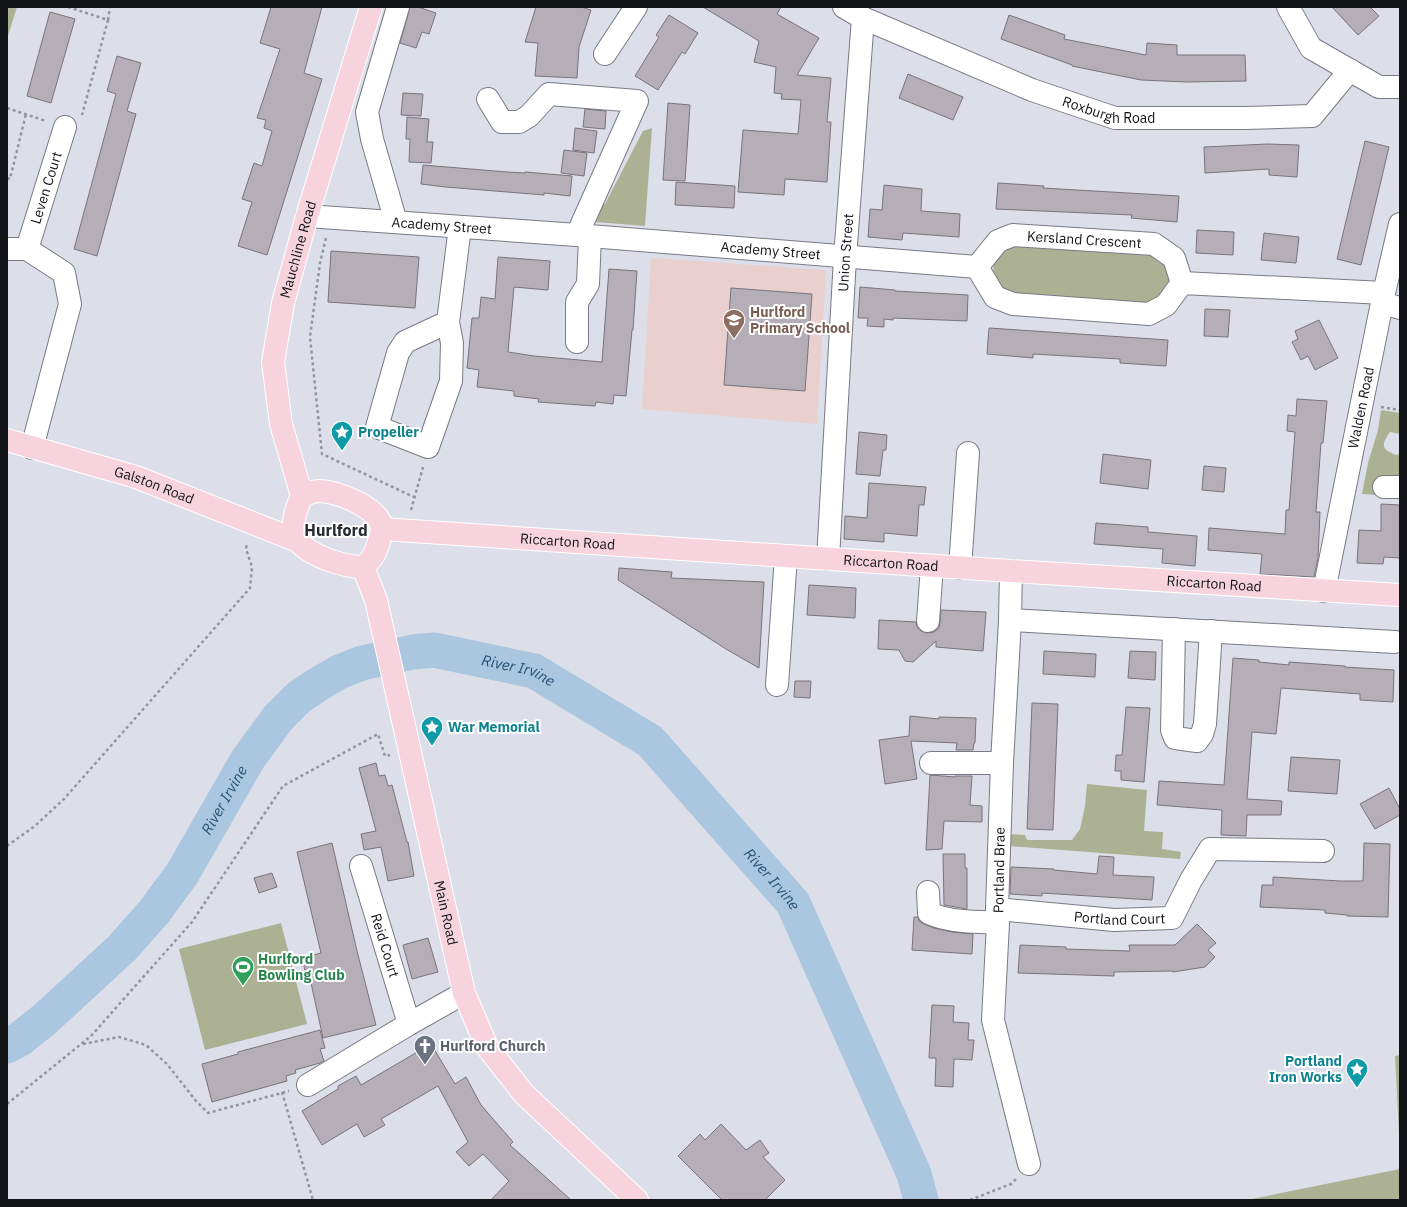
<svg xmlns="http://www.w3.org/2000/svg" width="1407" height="1207" viewBox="0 0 1407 1207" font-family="'IBM Plex Sans',sans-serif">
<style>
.education{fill:#e9cfcd}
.green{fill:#adb194}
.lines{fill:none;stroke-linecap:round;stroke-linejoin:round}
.river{stroke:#abc6df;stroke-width:35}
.building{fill:#b5aeb6;stroke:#79737b}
.minor-casing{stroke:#797b84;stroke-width:24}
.major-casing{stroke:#fff;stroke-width:24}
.path{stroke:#92959c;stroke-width:2.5;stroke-dasharray:3 3;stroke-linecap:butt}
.minor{stroke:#fff;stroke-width:22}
.major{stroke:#f7d4dd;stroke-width:22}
.labels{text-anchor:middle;stroke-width:4;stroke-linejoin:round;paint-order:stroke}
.street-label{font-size:14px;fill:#121316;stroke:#fff}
.education-label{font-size:14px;font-weight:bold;fill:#785e54;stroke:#fff;text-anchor:start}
.culture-label{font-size:14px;font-weight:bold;fill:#0d838f;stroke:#fff;text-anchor:start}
.leisure-label{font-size:14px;font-weight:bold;fill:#27864d;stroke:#fff;text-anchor:start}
.worship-label{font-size:14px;font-weight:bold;fill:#5b616d;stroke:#fff;text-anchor:start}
.water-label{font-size:15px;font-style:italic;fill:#265174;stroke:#fff}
.quarter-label{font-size:16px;font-weight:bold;fill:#272930;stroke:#fff}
</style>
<rect width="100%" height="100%" fill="#dcdfe9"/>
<polygon class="education" points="651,258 826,270 817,424 642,409"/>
<g class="green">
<polygon points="7,7 17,7 7,39"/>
<polygon points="652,128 645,226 595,222 596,204 605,204 643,131"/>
<polygon points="1015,241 1146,249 1159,256 1169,269 1169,285 1161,298 1148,304 1019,296 1004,292 994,280 993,262 1000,248"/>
<path d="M1381,410L1400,413V434L1390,432C1381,445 1381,449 1396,455L1400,454V476L1377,495L1362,494L1368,463L1378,430Z"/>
<polygon points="1087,784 1147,790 1144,831 1163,832 1162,849 1181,852 1180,859 1009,846 1008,834 1025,835 1027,840 1072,840 1080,829 1085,806"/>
<polygon points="281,923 307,1024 205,1050 179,949"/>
<polygon points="1400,1055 1400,1153 1395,1056"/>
<polygon points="1400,1169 1400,1200 1247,1200"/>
</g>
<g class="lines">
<path class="river" id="s1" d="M7,1046L20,1039L45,1019L122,948L154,912L182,874L248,759L278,718L298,698L317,685L339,672L362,663L413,652L434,650L534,671L650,741L793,903L914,1174L921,1200"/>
</g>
<g class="building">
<polygon points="271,7 322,7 304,73 322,79 267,255 238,246 252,202 242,199 254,163 262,166 272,131 264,128 266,120 257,118 280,49 260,43"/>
<polygon points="410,7 418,7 436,13 429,34 422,32 416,48 400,43"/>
<polygon points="536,7 581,7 591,10 579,47 577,78 535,76 538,43 525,42"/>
<polygon points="703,7 781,7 777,14 819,38 797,75 831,78 827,122 831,122 827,182 785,179 784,195 738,192 743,130 798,134 801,100 781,99 782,94 774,93 776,67 754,62 759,41"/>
<polygon points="1332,7 1370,7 1379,16 1358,35"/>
<polygon points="50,12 75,19 51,103 27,96"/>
<polygon points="669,15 698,33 685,54 682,52 658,90 635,76 659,37 656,35"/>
<polygon points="1009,15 1065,35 1064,39 1146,55 1147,43 1177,45 1177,55 1245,55 1246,81 1187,82 1141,80 1072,66 1072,65 1001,39"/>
<polygon points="117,56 141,63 127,111 136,114 97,256 74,249 116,94 107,91"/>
<polygon points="908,74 963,97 953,120 899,98"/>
<polygon points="403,93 423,94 421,116 401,115"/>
<polygon points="668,103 690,105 685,181 663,180"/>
<polygon points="585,109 606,111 605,129 583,127"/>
<polygon points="407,117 429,119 427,142 433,142 431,163 409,162 410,139 406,139"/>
<polygon points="575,128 597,131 594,153 573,150"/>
<polygon points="1365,141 1389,147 1361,265 1337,259"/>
<polygon points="1267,144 1299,145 1297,177 1269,175 1269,169 1205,173 1204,147"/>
<polygon points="564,150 587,153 584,176 561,173"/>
<polygon points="423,165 507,172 525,173 525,172 572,176 570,196 544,193 544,195 446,187 421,184"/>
<polygon points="676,182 735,186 734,208 675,205"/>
<polygon points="998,183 1044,186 1043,188 1179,196 1177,222 1131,218 1132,215 996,209"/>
<polygon points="884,185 922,189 921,211 960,214 959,237 903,233 902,240 868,237 870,209 882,210"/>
<polygon points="1197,230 1234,232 1233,255 1196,253"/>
<polygon points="1264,233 1299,237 1296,263 1261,260"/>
<polygon points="331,251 419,257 415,308 328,302"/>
<polygon points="498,257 550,261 548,290 514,287 508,352 534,356 602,362 609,269 637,271 633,330 632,330 626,396 614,395 613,404 596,402 595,406 538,402 539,399 514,396 514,391 477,387 479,370 467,368 472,318 479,318 481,297 495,299"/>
<polygon points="860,287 895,290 895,291 968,295 967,321 893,318 893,320 884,319 884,327 867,326 868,318 858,318"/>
<polygon points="731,288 812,294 805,391 724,385"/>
<polygon points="1205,309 1230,310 1228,337 1204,336"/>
<polygon points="1319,320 1338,358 1315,370 1308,356 1301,360 1292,342 1298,339 1295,331"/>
<polygon points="989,328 1168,340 1166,366 1120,363 1120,359 1033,354 1033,358 987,354"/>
<polygon points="1297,399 1327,401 1323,443 1321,443 1316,512 1320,512 1318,558 1314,577 1260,574 1262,554 1208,550 1209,528 1285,534 1286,510 1289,510 1295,432 1287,431 1288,415 1296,416"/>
<polygon points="859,432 887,435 886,450 883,450 880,476 856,474"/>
<polygon points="1103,454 1151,460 1148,489 1100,483"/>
<polygon points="1204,466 1226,468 1224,492 1202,490"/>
<polygon points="869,483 926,487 924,505 919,505 917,536 884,533 884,542 844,539 845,516 867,518"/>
<polygon points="1381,504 1400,505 1400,558 1384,557 1383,564 1357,563 1359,530 1381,531"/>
<polygon points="1096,523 1148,527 1148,532 1197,536 1195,566 1162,563 1163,549 1094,544"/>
<polygon points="619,568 672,572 671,578 764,582 759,668 726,649 618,580"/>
<polygon points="809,585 856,588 855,618 807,615"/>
<polygon points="941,610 986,612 983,651 936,647 936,641 913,662 905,661 899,650 878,649 879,620 916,622 917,627 921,631 927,633 934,632 939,628 940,622"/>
<polygon points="1044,651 1096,654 1095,677 1043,674"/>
<polygon points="1130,651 1156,652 1155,680 1128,678"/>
<polygon points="1233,658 1259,660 1259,662 1289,665 1289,662 1345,666 1345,667 1394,670 1393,702 1360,700 1360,694 1281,688 1276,734 1252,732 1247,799 1282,801 1281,815 1247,815 1246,836 1221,835 1222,810 1157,805 1159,781 1224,785"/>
<polygon points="795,681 811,681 810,698 794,697"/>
<polygon points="1032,703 1058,704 1053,830 1027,829"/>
<polygon points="1126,707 1150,708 1144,782 1121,780 1121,771 1115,771 1116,755 1122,755"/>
<polygon points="910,716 939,719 939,717 976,718 975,743 974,743 973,750 956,750 957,743 911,741 917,779 885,784 879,740 909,736"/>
<polygon points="1291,757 1340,760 1337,794 1288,791"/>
<polygon points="376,763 379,776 385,775 388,786 392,785 407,842 408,842 414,876 388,881 381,847 364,850 361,834 376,831 359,768"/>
<polygon points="930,775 955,777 955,776 972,776 970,805 982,806 982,822 944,821 942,849 926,850"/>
<polygon points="1389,788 1400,809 1400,815 1375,829 1360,804"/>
<polygon points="332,843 357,951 376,1025 323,1038 309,974 306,975 302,958 321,953 297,852"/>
<polygon points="1364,843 1390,844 1388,917 1347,916 1347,915 1325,913 1325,910 1260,907 1262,885 1273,885 1273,877 1340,881 1363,881"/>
<polygon points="943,854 965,854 965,868 967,868 967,909 944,905"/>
<polygon points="1099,856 1114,857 1113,875 1154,877 1152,900 1042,893 1042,896 1010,894 1011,867 1054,869 1054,870 1097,874"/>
<polygon points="272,873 277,887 259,893 254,878"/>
<polygon points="914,917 918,917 919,921 924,924 934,928 952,932 973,934 972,954 912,950"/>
<polygon points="1197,924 1216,943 1208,950 1215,957 1205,967 1173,972 1173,971 1114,972 1114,976 1018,973 1020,945 1066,947 1066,949 1130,951 1129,945 1175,945"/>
<polygon points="428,938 438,972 412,979 403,945"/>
<polygon points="932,1005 954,1006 953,1022 969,1023 968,1040 974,1040 972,1060 954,1059 953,1087 935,1086 936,1058 929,1058"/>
<polygon points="320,1030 325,1048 320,1049 324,1061 320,1063 295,1070 296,1073 286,1076 287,1081 212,1102 202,1064 238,1054 238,1052"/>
<polygon points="431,1044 455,1084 466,1077 481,1105 513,1142 510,1145 571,1200 491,1200 509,1181 483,1154 469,1166 456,1152 468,1142 438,1086 381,1119 385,1125 364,1137 357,1124 322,1145 302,1111 338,1089 338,1086 356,1076 361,1085"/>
<polygon points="721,1124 746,1150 760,1140 769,1153 763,1157 785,1180 765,1200 722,1200 678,1156 700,1134 705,1140"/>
</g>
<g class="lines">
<g class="minor-casing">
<g id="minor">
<path id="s2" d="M844,7L863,18L1032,90L1115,118H1245L1312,116L1350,70"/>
<polyline points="1288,7 1311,48 1379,87 1400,87"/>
<polyline points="605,54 636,7"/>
<polyline points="488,99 502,122 519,122 529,116 549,94 637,101 577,235"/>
<path id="s3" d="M307,216L577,235L977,267L995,297L1013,304L1149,314L1166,305L1182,283L1384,293"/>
<polyline points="396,222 372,139 367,112 398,7"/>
<polyline points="7,249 27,249 64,273 70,304 32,448"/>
<path id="s4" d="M27,249L65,127"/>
<path id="s5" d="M977,267L998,241L1013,235L1154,244L1174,258L1182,283"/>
<polyline points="1382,303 1400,308"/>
<polyline points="448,322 405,342 398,353 377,427 428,447 451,381 452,343 448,322 460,227"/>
<polyline points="577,342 577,302 588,284 590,237"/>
<polyline points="1384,487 1400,487"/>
<path id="s6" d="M828,559L845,258L863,18"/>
<polyline points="960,568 968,453"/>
<polyline points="1011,571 1010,620 1002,763 997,909 998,923 993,1020 1029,1164"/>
<path id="s7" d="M1324,591L1384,293L1400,224"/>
<polyline points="1010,620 1395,642"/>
<polyline points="928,621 932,566"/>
<polyline points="1174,629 1172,730 1175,738 1197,741 1202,734 1205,724 1211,631"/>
<polyline points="777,685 786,556"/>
<polyline points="931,763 1002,763"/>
<path id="s8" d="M361,866L409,1024"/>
<path d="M928,892L929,913C951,923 975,921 998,923"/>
<path id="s9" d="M997,909L1114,920L1172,918L1191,880L1210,849L1323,851"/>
<polyline points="308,1085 409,1024 464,993"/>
</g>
</g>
<g class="major-casing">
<g id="major">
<path id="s10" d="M7,440L136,477L298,541C310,556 344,567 363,567C372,560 376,553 379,541C380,538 382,533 382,529C381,508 337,491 319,491C313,491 307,494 302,496C294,513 291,524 298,541"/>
<path id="s11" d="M302,496L281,424L273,362L283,303L307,216L371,7"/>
<path id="s12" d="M382,529L1011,571L1400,595"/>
<path id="s13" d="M363,567L376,600L464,993L487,1047L524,1094L637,1200"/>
</g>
</g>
<g class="path">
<polyline points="68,7 108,20 82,115"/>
<polyline points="108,20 110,7"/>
<polyline points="7,108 46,121"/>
<polyline points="7,178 10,179 26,114"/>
<polyline points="326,238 320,263 310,337 322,454 414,497"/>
<polyline points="1381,407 1400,410"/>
<polyline points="411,510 423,467"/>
<polyline points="7,846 36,825 64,799 250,588 252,567 246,549 247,543"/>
<polyline points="83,1044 119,1037 146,1045 167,1064 196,1101 208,1113 289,1091"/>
<polyline points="282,1092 313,1200"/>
<polyline points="7,1104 91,1036 192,922 283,786 378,734 385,756 390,755"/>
<polyline points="970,1200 1011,1184 1016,1179"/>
</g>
<use href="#minor" class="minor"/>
<use href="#major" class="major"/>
</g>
<defs>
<g id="school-pin" transform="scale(1.15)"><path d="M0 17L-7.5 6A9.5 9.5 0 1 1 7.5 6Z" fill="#8d6e63" stroke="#fff"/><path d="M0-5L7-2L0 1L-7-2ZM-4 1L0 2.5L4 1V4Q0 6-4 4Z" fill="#fff"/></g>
<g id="sight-pin" transform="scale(1.15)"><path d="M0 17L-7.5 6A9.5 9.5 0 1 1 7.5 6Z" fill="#0f9aa8" stroke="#fff"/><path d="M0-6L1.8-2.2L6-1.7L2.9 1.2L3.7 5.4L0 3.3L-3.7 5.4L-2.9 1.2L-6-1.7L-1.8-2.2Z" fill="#fff"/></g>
<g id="stadium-pin" transform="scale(1.15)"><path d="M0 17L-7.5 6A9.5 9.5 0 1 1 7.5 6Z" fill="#2e9e5b" stroke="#fff"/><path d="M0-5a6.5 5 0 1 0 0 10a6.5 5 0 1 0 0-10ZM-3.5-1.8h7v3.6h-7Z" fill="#fff"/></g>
<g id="church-pin" transform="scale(1.15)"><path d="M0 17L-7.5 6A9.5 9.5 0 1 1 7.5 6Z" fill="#6b7280" stroke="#fff"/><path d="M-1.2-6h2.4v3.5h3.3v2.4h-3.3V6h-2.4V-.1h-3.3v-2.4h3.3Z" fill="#fff"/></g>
</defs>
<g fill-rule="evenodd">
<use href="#school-pin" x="734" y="320"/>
<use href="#sight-pin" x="342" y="432"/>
<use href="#sight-pin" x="432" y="727"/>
<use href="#stadium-pin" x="243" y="967"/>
<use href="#church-pin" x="425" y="1046"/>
<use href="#sight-pin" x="1357" y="1069"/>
</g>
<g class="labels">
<g class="street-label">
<text dy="5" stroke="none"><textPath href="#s2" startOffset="286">Roxburgh Road</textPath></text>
<text dy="5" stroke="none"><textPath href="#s4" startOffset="64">Leven Court</textPath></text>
<text dy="5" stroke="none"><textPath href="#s3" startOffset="135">Academy Street</textPath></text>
<text dy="5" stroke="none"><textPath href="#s5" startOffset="121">Kersland Crescent</textPath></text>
<text dy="5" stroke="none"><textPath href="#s11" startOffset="253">Mauchline Road</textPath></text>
<text dy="5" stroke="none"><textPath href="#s3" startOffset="465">Academy Street</textPath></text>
<text dy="5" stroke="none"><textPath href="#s6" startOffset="307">Union Street</textPath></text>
<text dy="5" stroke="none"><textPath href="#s7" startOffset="187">Walden Road</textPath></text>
<text dy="5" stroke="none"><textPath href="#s10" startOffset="154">Galston Road</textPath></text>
<text dy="5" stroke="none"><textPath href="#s12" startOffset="186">Riccarton Road</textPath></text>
<text dy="5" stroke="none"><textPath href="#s12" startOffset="510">Riccarton Road</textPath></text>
<text dy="5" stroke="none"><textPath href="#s12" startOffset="834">Riccarton Road</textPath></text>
<text transform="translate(999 870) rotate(-89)" y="5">Portland Brae</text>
<text dy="5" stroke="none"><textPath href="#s13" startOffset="356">Main Road</textPath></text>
<text dy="5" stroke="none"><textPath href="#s9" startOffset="123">Portland Court</textPath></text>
<text dy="5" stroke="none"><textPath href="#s8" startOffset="83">Reid Court</textPath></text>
</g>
<g class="education-label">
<text x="750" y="317">Hurlford<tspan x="750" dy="16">Primary School</tspan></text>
</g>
<g class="culture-label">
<text x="358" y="437">Propeller</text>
<text x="448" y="732">War Memorial</text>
<text x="1342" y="1066" text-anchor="end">Portland<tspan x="1342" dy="16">Iron Works</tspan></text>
</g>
<g class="leisure-label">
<text x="258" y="964">Hurlford<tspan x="258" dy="16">Bowling Club</tspan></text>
</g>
<g class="worship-label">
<text x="440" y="1051">Hurlford Church</text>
</g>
<g class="water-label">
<text dy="5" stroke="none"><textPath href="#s1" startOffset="692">River Irvine</textPath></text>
<text dy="5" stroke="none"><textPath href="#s1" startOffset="332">River Irvine</textPath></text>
<text dy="5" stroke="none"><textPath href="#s1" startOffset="1027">River Irvine</textPath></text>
</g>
<g class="quarter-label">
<text x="336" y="536">Hurlford</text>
</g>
</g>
<rect width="1407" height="1207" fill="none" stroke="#121316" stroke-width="16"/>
</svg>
